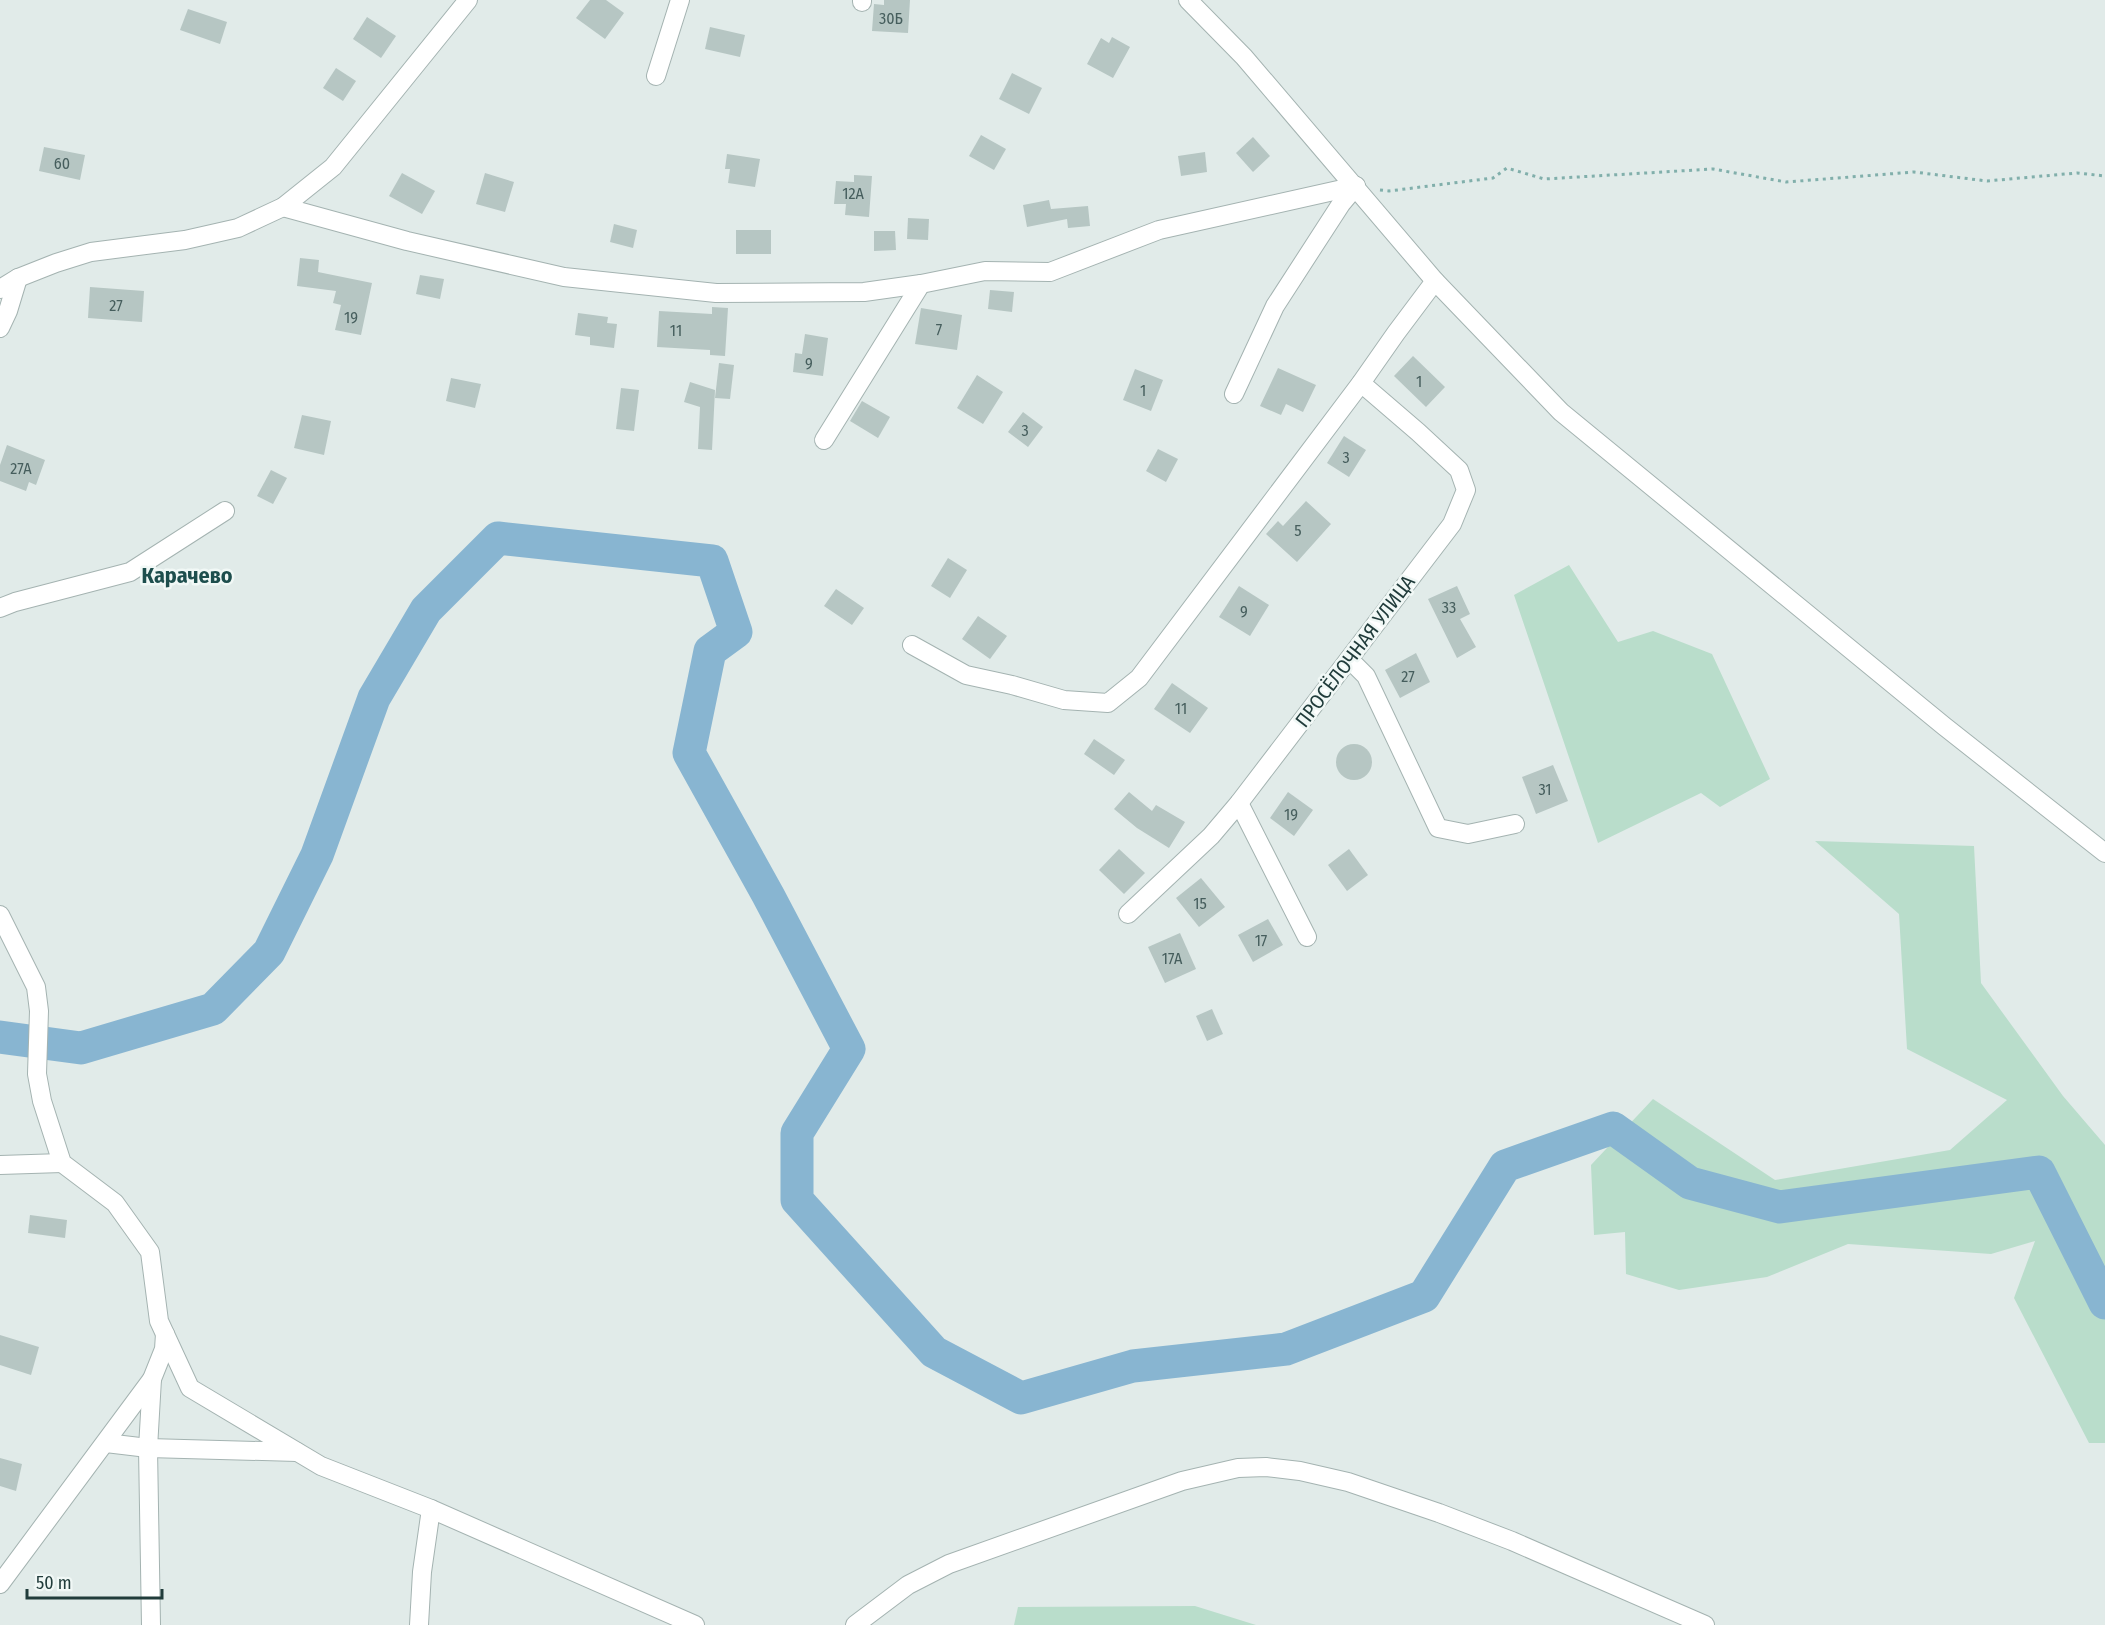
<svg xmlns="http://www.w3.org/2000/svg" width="2105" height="1625" viewBox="0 0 2105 1625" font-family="'Fira Sans Condensed',sans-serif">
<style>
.green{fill:#b9ddcb}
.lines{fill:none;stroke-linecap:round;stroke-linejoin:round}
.river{stroke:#88b5d1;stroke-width:33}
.building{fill:#b6c6c3}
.minor-casing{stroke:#a4b3b1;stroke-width:20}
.path{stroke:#81afab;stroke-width:3;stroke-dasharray:3 4.5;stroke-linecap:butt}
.minor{stroke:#fff;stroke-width:18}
.labels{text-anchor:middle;stroke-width:5;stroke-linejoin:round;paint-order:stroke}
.number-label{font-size:16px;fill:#465e5d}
.street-label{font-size:20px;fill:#213c3b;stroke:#f1f8f6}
.quarter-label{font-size:22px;font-weight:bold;fill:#1d4e4d;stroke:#f1f8f6}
</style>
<rect width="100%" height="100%" fill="#e1ebe9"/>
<g class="green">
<polygon points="1569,565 1618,642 1653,631 1712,654 1770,779 1720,807 1701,793 1598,843 1514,595"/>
<polygon points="1815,841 1974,846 1981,983 2063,1096 2105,1145 2105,1443 2089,1443 2014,1298 2035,1241 1991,1254 1848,1244 1767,1277 1679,1290 1626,1274 1625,1232 1594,1235 1591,1165 1653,1099 1775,1180 1950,1150 2007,1100 1907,1049 1899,914"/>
<polygon points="1195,1606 1256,1625 1014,1625 1018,1607"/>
</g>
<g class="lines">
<polyline class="river" points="0,1037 81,1048 213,1009 269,952 317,855 374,698 426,610 498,538 712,561 736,632 710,651 689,753 768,895 849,1049 797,1133 797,1200 934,1352 1021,1398 1133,1366 1286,1349 1424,1296 1505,1166 1613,1128 1690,1183 1780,1207 2039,1172 2105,1303"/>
</g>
<g class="building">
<polygon points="590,0 606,0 624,13 605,39 576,18"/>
<polygon points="884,0 910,0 908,33 872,31 874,4 884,5"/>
<polygon points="188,9 227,22 220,44 180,30"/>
<polygon points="367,17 396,36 381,58 353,39"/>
<polygon points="710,27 745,35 740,57 705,49"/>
<polygon points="1112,37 1130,47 1113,78 1087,64 1101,38 1109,43"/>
<polygon points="336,68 356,81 343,101 323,88"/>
<polygon points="1012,73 1042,88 1029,114 999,99"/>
<polygon points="981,135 1006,149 994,170 969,156"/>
<polygon points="1253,137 1270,156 1253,172 1236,153"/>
<polygon points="44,147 85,155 80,180 39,171"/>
<polygon points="1205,152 1207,172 1181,176 1178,156"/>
<polygon points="727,154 760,159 755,187 728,183 730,169 725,169"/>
<polygon points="402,173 435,191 422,214 389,196"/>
<polygon points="485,173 514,182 505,212 476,204"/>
<polygon points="854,175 872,176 869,217 845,215 846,204 834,204 836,181 854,182"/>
<polygon points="1049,200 1051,209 1088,206 1090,226 1068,228 1067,219 1027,227 1023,205"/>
<polygon points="908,218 929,219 928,240 907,239"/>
<polygon points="614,224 637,230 633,248 610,242"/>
<rect x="736" y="230" width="35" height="24"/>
<polygon points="874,231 895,231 896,250 874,251"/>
<polygon points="300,258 319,260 318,272 372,283 361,335 335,330 341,305 333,303 336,291 297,286"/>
<polygon points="420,275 444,279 440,299 416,294"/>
<polygon points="90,287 144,291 142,322 88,318"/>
<polygon points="990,290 1014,292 1012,312 988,309"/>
<polygon points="712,307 728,308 725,356 710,355 710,350 657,347 659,311 712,314"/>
<polygon points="921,308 962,315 957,350 915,344"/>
<polygon points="578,313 608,317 607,323 617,324 614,348 590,345 590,337 575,335"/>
<polygon points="805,334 828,338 823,376 793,372 795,353 802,354"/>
<polygon points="1413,356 1445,387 1426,407 1394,376"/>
<polygon points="719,363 734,365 730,399 715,398"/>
<polygon points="1278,368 1316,385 1303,412 1286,404 1281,415 1260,406"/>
<polygon points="1135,369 1163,380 1151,411 1123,400"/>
<polygon points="977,375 1003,392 983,424 957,408"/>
<polygon points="451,378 481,384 475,408 446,401"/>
<polygon points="690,382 715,390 712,450 698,449 700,407 684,402"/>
<polygon points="621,388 639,390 634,431 616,429"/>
<polygon points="862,401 890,417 878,438 850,421"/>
<polygon points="1023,412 1043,427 1028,447 1008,432"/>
<polygon points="302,415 331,421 324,455 294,448"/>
<polygon points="1344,436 1366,450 1349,477 1327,463"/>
<polygon points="7,445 45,460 36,485 29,482 26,491 0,481 0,465"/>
<polygon points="1158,449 1178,459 1166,482 1146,471"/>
<polygon points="271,470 287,478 273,504 257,496"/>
<polygon points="1306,501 1331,524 1297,562 1266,534 1278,521 1283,526"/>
<polygon points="948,558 967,570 950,598 931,586"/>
<polygon points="1239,586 1269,605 1250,636 1219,617"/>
<polygon points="1457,586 1470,614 1460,619 1476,647 1457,658 1428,599"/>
<polygon points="836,589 864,608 852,625 824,606"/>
<polygon points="978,616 1007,636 990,659 962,639"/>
<polygon points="1416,653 1430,682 1400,698 1385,670"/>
<polygon points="1172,683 1208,708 1190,733 1154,709"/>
<polygon points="1094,739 1125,760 1114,775 1084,754"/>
<circle cx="1354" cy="762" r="18"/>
<polygon points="1553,765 1568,801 1536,814 1522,777"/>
<polygon points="1129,792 1152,811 1156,805 1185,822 1169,848 1137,828 1114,809"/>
<polygon points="1288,792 1313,810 1294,836 1270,818"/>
<polygon points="1119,849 1145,873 1124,894 1099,870"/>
<polygon points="1349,849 1368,875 1347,891 1328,865"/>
<polygon points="1201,878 1225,907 1199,927 1176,898"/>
<polygon points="1268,919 1283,945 1253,962 1238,935"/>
<polygon points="1180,933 1196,969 1165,983 1148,947"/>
<polygon points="1212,1009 1223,1034 1207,1041 1196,1016"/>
<polygon points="30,1215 67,1220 65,1238 28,1233"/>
<polygon points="0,1335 39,1347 31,1375 0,1365"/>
<polygon points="0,1458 22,1464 16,1491 0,1486"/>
</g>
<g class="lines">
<g class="minor-casing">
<g id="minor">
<polyline points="1188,0 1244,57 1435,281 1561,412 1944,726 2105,853"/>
<polyline points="862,2 862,0"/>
<polyline points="656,76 680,0"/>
<polyline points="283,207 407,241 564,277 716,293 864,292 921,284 985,271 1050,272 1159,230 1356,186"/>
<polyline points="0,289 18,278 56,263 91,252 185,240 238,228 283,207 333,167 468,0"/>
<polyline points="0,328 8,311 18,278"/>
<polyline points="1234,394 1275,306 1341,204 1356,186"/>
<polyline points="824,440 921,284"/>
<polyline points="0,608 15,602 130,572 225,511"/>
<polyline points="912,645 966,675 1012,685 1064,700 1108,703 1139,678 1361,383 1396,333 1435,281"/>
<polyline points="1349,659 1366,676 1438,828 1468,834 1515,824"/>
<polyline points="1239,803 1307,937"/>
<polyline points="1128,914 1211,836 1239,803 1452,524 1466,490 1459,470 1418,432 1361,383"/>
<polyline points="0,915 36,987 39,1011 37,1074 42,1101 62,1163 115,1203 150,1252 159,1321 190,1388 321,1466 431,1509 695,1625"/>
<polyline points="0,1165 62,1163"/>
<polyline points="106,1443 148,1448 297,1452"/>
<polyline points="0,1584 152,1379 164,1349 165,1334"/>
<polyline points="151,1625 148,1448 152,1379"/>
<polyline points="419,1625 422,1572 431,1509"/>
<polyline points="855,1625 908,1585 949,1564 1182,1481 1238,1468 1266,1467 1300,1471 1348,1482 1439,1513 1512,1541 1705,1625"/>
</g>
</g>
<polyline class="path" points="1380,190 1389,191 1493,178 1507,168 1544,179 1713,169 1786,182 1914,172 1987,181 2077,173 2105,176"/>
<use href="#minor" class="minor"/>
</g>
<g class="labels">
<g class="number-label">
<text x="891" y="24">30Б</text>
<text x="62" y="169">60</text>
<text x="853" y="199">12А</text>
<text x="116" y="311">27</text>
<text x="351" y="323">19</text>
<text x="939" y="335">7</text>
<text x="676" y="336">11</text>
<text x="809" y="369">9</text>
<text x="1419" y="387">1</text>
<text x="1143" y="396">1</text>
<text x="1025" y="436">3</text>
<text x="1346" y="463">3</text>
<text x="21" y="474">27А</text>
<text x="1298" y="536">5</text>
<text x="1449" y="613">33</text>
<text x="1244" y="617">9</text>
<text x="1408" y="682">27</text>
<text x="1181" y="714">11</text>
<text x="1545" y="795">31</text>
<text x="1291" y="820">19</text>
<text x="1200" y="909">15</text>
<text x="1261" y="946">17</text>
<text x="1172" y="964">17А</text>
</g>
<g class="street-label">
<text transform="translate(1355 651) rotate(-53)" y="7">ПРОСЁЛОЧНАЯ УЛИЦА</text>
</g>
<g class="quarter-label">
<text x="187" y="583">Карачево</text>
</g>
</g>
<path d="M27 1589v9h135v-9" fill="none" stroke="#213c3b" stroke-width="3"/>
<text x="36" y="1589" font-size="18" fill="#213c3b" stroke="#f1f8f6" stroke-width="4.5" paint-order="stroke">50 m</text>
</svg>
